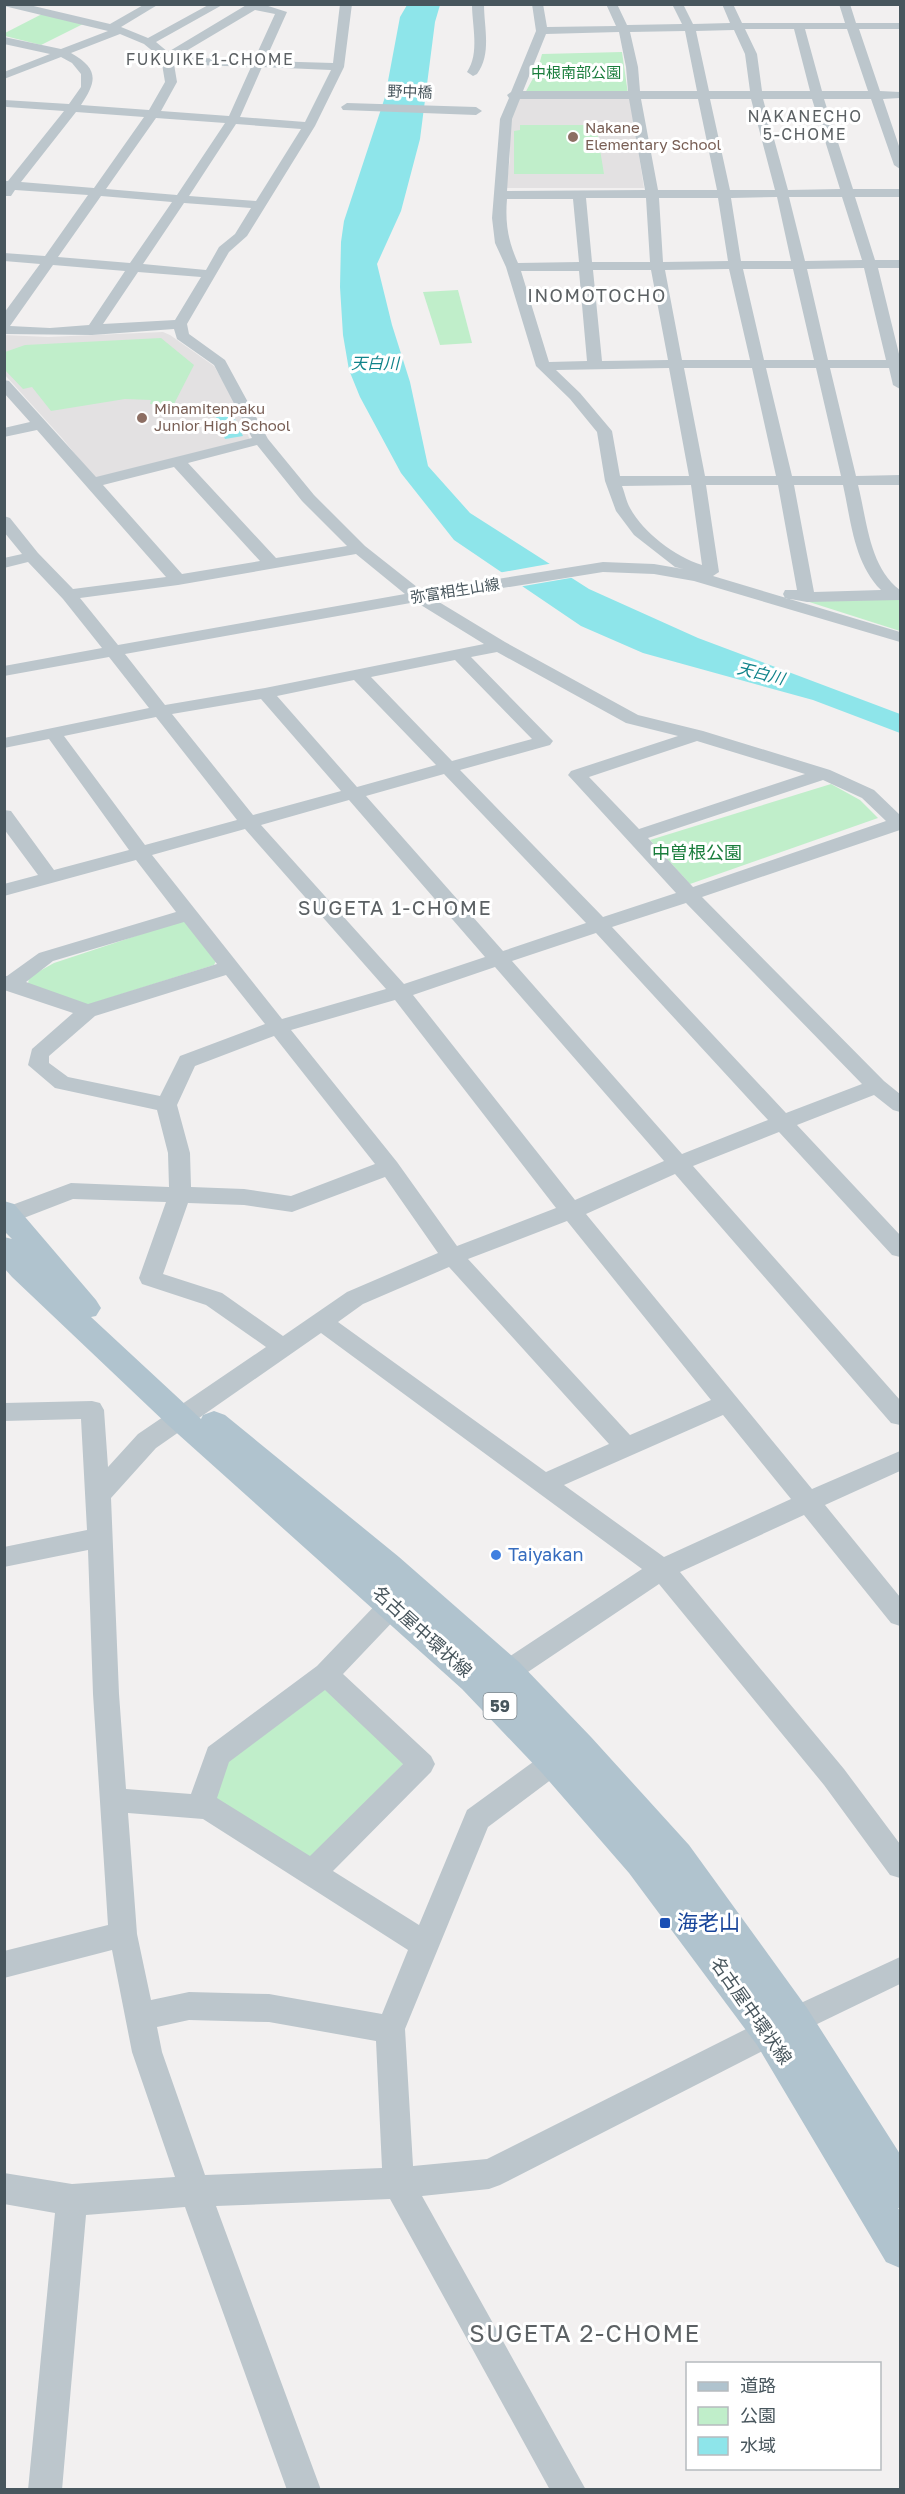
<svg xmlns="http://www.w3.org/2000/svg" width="905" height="2494" viewBox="0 0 905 2494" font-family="'Golos Text','Noto Sans JP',sans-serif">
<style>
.education{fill:#e3e1e2}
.green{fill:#c0eeca}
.water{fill:#8ee5ea}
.pier{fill:#f2f0f0}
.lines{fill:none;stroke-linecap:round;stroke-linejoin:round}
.minor{fill:#bcc6cc;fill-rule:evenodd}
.major{fill:#b0c3ce;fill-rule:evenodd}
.education-dot{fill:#8d6e63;stroke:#fff;stroke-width:2}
.shop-dot{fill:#3f7fe0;stroke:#fff;stroke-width:2}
.transit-dot{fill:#1a4fb4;stroke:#fff;stroke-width:2}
.labels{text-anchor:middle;stroke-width:6;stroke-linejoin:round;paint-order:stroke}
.far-park-label{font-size:15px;fill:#1a7d3c;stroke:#fff}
.far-street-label{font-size:15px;fill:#48565d;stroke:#fff}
.far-education-label{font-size:15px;fill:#785e54;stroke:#fff;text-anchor:start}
.far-neighbourhood-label{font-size:16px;letter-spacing:1.5px;fill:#5c6164;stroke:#fff}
.far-water-label{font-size:16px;font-style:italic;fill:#10838a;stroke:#fff}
.shield{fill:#fff;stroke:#7f898e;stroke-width:1.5}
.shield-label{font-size:16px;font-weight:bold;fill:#48565d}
.far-quarter-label{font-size:18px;letter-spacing:1.5px;fill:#5c6164;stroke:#fff}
.park-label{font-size:18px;fill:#1a7d3c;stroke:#fff}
.shop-label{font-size:18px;fill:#366cbe;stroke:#fff;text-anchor:start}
.street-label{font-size:18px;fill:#48565d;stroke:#fff}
.neighbourhood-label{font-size:20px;letter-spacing:1.5px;fill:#5c6164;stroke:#fff}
.near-transit-label{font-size:21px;fill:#164399;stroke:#fff;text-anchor:start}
.near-neighbourhood-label{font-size:24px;letter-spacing:1.5px;fill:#5c6164;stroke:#fff}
</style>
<rect width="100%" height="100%" fill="#f2f0f0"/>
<g class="education">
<polygon points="630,98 644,188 506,188 510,159 510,114 516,99"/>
<polygon points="163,332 170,335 214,366 233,398 250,440 100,478 94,477 62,438 5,375 4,335 48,337"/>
</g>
<g class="green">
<polygon points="42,14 83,24 41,45 5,36 5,33"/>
<polygon points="622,52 628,94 524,95 538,69 542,54"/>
<polygon points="520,125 596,125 604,174 514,174 514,131 520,130"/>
<polygon points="458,290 472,343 440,345 423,292"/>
<polygon points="161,338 194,365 173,406 150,404 151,400 125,399 51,411 32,387 23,389 5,370 5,352 25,345"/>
<polygon points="900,597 900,631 803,600"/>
<polygon points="831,784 860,800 878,818 690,884 650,840"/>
<polygon points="181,921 189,922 217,959 214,965 87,1005 28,984 29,977 54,963"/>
<polygon points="320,1684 408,1759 307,1862 210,1795 226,1759"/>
</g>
<g class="water">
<polygon points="407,5 440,5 435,22 420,139 401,211 377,264 392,325 410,382 428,466 470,513 589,589 698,638 900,714 900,733 813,700 643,653 581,626 454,540 401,473 360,397 349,370 343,335 340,287 341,242 344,221 385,97 400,17"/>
<polygon points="233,415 243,436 225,439 216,417"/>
</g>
<polygon class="pier" points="554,563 576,577 518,587 498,573"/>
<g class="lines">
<g class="minor">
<path d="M4,4H25L110,24L145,4H159L121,27L148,38L210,4H224L156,42L168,52L248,4H262L287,12L265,61L333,63L340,4H352L344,67L315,126L247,236L229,252L187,324L189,334L225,360L268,439L314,495L365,546L422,591L603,562L654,564L683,569L675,567L634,535L616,511L605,481L597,432L570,399L536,366L506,267L495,243L492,218L500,119L509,98L507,95L511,92L536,31L532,4H543L547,27L616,26L606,4H617L627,25L682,24L672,4H683L693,24L730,23L722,4H733L742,23H845L839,4H850L856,23H900V29H859L880,91L900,92V98L883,99L900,149V169L894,165L871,99H824L853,189H900V197H855L875,260H900V268H878L900,358V389L893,385L889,368H830L856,476L900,475V485H858C867,520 869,567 900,590V600L807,602L785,598L783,594L785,590H797L778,485H706L719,572L713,576L900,632V642L694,581L654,574L603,572L434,599L505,642L638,715L703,731L830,770L874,790L900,815V830L702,897L884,1081L900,1094V1112L893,1110L874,1095L797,1125L900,1235V1257L892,1255L779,1132L693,1166L900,1400V1425L891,1423L675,1174L586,1214L812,1489L900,1451V1471L825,1505L900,1597V1626L891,1623L804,1515L680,1572L844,1769L900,1844V1878L890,1875L824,1785L659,1584L516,1680L507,1683L498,1680L494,1672L498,1664L642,1569L321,1333L156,1448L111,1498L119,1694L126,1789L191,1794L208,1747L317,1666L383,1597L392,1594L401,1597L405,1605L401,1613L343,1674L431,1756L435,1764L431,1772L333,1871L419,1925L467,1810L544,1754L554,1750L564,1754L568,1762L564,1770L488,1827L405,2029L413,2166L487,2159L760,2022L900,1957V1984L780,2042L500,2185L489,2189L422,2196L586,2490H550L390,2199L216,2206L321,2490H287L185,2207L86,2215L62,2490H28L55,2213L4,2204V2173L72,2184L175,2177L132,2052L112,1950L4,1978V1951L108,1925L93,1694L88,1550L4,1567V1547L87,1530L81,1419L4,1421V1403L92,1401L100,1403L104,1410L108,1467L138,1434L266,1347L206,1305L142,1284L139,1278L166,1202L73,1199L16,1221L4,1222V1208L71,1183L169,1187L168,1153L157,1110L55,1088L28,1065L32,1049L73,1013L4,990V976H7L39,953L176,912L136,860L4,896V884L38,875L4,829V810L11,811L54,870L129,850L49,739L4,748V738L149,708L109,657L4,676V666L102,648L63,599L28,562L4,568V558L22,554L4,532V516L10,518L38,553L73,589L166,577L37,430L4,437V428L30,422L4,393V380L9,381L96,477L252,438L214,365L177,339L174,329L92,335L4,334V313L40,264L4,261V253L45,256L88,195L15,190L11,196H4V181H8L64,111L7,107L4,106V100L69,104L81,87V74L72,63L61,57L4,79V72L50,54L4,44V37L61,49L108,31L4,6ZM255,10L275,14L254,60L176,57ZM745,29H794L810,91H762L757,54ZM805,29H847L868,91H822ZM734,30L745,54L750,91H709L696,31ZM685,31L697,91H640L638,67L630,32ZM619,32L626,67L628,91H523L546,34ZM120,34L144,44L161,58L165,82L149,110L81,105C97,81 99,69 71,53ZM174,64L251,67L229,116L161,111L177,82ZM262,67L331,70L305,122L240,117ZM520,99H629L645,190L507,191L512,119ZM641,99H698L717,190H658ZM710,99H751L775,190H730ZM763,99H812L840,189L788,190ZM76,112L144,117L94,188L21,182ZM156,118L225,123L177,195L106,189ZM236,124L301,129L256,201L189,196ZM101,196L172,202L130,263L58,257ZM777,197L791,261H741L731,198ZM789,197H842L862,260L805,261ZM586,198H646L650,262H592ZM659,198H718L728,261L663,262ZM507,199H573L579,262L518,263C508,241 505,223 507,199ZM184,203L251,208L235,234L219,247L206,270L143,264ZM53,265L125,271L89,325L50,328L10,326ZM864,268L886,360H828L807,269ZM729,269L750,360H682L665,270ZM743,269H793L814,360H764ZM593,270H651L668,360L602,361ZM521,271H579L587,361L549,362ZM138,272L201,277L175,320L103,324ZM669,368L689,476H620L612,431L580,393L556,370ZM684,368H752L776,476H705ZM766,368H816L841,476H792ZM257,445L302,501L347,546L276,558L188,463ZM174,467L260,561L182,574L103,485ZM691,485L702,565C675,557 643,532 630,508C626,501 625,493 622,486ZM794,485H843C851,521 854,563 881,590L814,592ZM356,554L405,594L118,645L80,598L178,585ZM416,602L484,644L265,688L165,705L125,654ZM497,652L626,723L678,736L571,771L568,775L676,893L603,917L460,770L550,745L553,741L471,657ZM455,660L532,739L452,761L371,677ZM354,680L436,765L357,787L277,696ZM261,699L341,791L253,815L172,714ZM156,717L237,820L145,845L64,736ZM697,741L805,774L639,829L589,777ZM444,774L586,923L503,951L366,796ZM823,780L862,798L886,821L693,887L648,838ZM349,800L485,957L404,984L261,825ZM245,829L386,989L282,1019L152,855ZM686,903L862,1084L786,1113L612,927ZM184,922L217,964L88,1004L26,982L53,961ZM596,933L768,1120L682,1154L512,961ZM495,967L664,1161L575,1200L413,995ZM226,975L265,1024L180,1056L160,1096L68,1077L49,1063V1056L95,1016ZM395,1000L556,1208L457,1246L397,1162L291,1030ZM274,1036L375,1164L291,1196L244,1189L191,1187L190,1153L177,1105L195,1066ZM385,1177L438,1253L347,1292L283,1336L222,1293L163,1274L188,1203L244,1205L292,1212ZM567,1221L711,1400L630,1435L468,1259ZM449,1267L609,1444L546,1472L338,1322L363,1304ZM723,1415L791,1499L664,1557L564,1485ZM325,1690L403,1764L310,1856L217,1798L229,1762ZM128,1813L203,1819L408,1950L382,2014L269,1994L189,1992L151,2000L137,1934ZM189,2020L269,2022L376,2041L382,2168L205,2175L162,2052L157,2027Z"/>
<path d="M472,4H484C484,28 492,54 477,74L473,76L467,72C480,53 472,26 472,4Z"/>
<polygon points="347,103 476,107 482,111 476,115 343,110 341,107"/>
</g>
<polygon class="major" points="4,1201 14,1204 96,1300 101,1308 96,1316 91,1317 201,1419 203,1415 214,1411 225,1415 399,1557 519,1662 591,1737 689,1845 807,2008 900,2154 900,2208 898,2208 900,2211 900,2268 886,2262 757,2045 629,1873 542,1773 462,1689 169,1426 12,1277 4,1268 4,1237 12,1239 4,1231"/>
</g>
<g class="education-dot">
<circle cx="573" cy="137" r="6"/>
<circle cx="142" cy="418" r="6"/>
</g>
<circle class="shop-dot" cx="496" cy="1555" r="6"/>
<rect class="transit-dot" x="659" y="1917" width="12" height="12" rx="3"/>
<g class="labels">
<g class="far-park-label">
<text x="576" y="78">中根南部公園</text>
</g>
<g class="far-street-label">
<text transform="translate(410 92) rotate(2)" y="5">野中橋</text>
<text transform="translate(455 591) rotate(-9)" y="5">弥富相生山線</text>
</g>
<g class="far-education-label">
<text x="585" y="133">Nakane<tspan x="585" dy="17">Elementary School</tspan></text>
<text x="154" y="414">Minamitenpaku<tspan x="154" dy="17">Junior High School</tspan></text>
</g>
<g class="far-neighbourhood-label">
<text x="210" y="65">FUKUIKE 1-CHOME</text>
<text x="805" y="122">NAKANECHO<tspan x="805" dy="18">5-CHOME</tspan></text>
</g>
<g class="far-water-label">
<text x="375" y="369">天白川</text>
<text transform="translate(761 673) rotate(14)" y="6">天白川</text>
</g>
<rect class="shield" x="483.5" y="1693" width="33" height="26" rx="4.5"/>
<g class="shield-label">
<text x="500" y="1712">59</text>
</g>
<g class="far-quarter-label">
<text x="597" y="302">INOMOTOCHO</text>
</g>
<g class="park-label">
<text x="697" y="859">中曽根公園</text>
</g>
<g class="shop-label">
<text x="508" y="1561">Taiyakan</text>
</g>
<g class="street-label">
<text transform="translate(422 1632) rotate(42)" y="6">名古屋中環状線</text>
<text transform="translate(751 2011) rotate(55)" y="6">名古屋中環状線</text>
</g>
<g class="neighbourhood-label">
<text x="395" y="915">SUGETA 1-CHOME</text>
</g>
<g class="near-transit-label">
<text x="677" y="1930">海老山</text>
</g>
<g class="near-neighbourhood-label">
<text x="585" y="2342">SUGETA 2-CHOME</text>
</g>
</g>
<rect width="905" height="2494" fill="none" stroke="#48565d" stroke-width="12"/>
<rect x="686" y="2362" width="195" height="108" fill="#ffffff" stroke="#b6bbbe" stroke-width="1.5"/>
<rect x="698" y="2382" width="30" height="9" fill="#b0c3ce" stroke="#b6bbbe" stroke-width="1.5"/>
<text x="740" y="2392" font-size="18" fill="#48565d">道路</text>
<rect x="698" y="2407" width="30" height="18" fill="#c0eeca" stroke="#b6bbbe" stroke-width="1.5"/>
<text x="740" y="2422" font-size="18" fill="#48565d">公園</text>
<rect x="698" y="2437" width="30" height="18" fill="#8ee5ea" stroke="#b6bbbe" stroke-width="1.5"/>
<text x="740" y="2452" font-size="18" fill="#48565d">水域</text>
</svg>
